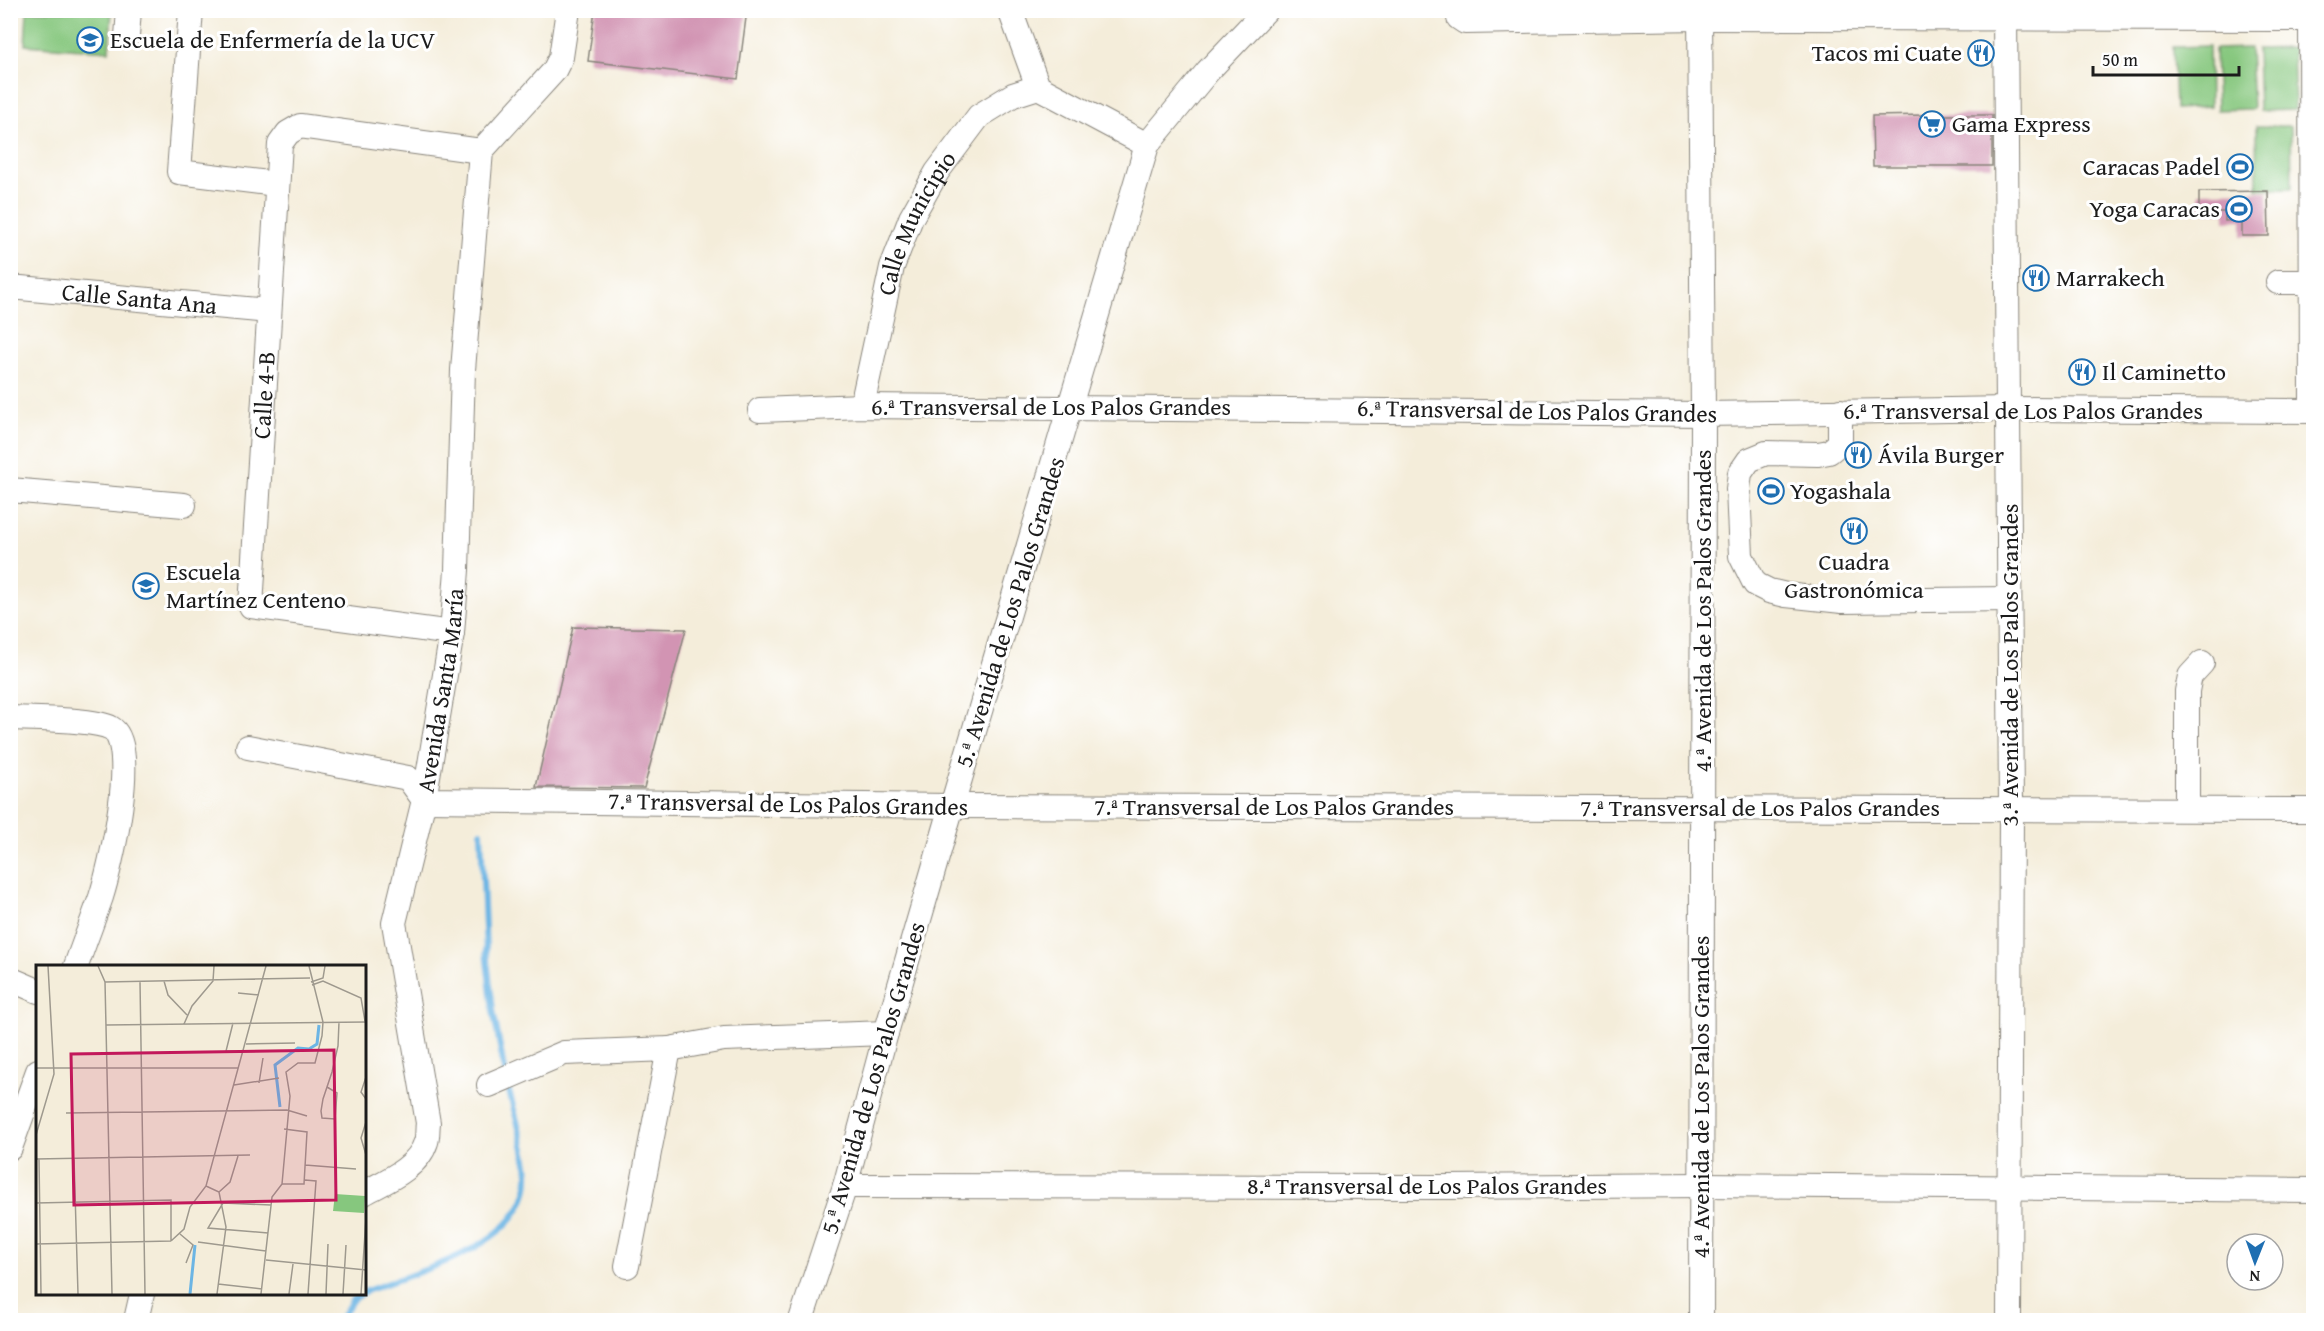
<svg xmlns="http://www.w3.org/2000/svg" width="2324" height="1331" viewBox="0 0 2324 1331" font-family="'Gentium Book Plus',serif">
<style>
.green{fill:#86c77e;stroke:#51724d;stroke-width:1.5}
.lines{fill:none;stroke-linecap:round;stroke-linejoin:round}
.stream{stroke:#6cb5e4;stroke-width:6}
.building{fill:#d294b3}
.minor-casing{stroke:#88847b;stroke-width:26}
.minor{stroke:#fff;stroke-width:24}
.labels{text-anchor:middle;stroke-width:6;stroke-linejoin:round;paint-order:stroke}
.poi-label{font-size:24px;fill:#1c1c1c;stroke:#fff;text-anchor:start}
.street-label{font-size:24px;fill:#1c1c1c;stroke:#fff}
.inset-river{fill:none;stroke:#6cb5e4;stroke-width:3}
.inset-road{fill:none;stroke:#9e998e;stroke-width:1.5}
.view{fill:#c2185b;fill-opacity:0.15;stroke:#c2185b;stroke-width:3}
.inset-edge{fill:none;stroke:#1c1c1c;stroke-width:3}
</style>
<rect width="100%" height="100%" fill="#fff"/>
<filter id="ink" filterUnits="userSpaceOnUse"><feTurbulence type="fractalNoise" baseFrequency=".0167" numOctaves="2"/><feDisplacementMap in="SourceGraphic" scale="12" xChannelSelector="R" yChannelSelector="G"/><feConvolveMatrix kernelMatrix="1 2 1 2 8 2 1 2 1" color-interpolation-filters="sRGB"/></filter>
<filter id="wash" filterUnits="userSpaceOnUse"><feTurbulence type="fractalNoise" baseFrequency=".008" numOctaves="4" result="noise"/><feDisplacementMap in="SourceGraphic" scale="24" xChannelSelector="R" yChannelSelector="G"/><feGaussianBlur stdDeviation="1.35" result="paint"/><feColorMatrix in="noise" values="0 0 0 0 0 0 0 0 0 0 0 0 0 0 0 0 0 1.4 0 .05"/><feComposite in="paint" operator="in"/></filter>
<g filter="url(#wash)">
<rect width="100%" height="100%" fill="#f4edda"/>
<g class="green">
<polygon points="27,11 112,11 109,51 25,45"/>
<polygon points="2209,46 2210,107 2175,109 2173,47"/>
<polygon points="2250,48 2253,109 2217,110 2215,49"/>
<polygon points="2293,48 2295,110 2259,111 2257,49"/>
<polygon points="2256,126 2291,126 2292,188 2257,189"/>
</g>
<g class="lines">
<g class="stream">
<polyline points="481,832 486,952 493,1010 505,1073"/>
<path d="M364,1292C416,1271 532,1245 528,1173C526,1147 513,1109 507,1083"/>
<polyline points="340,1320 353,1299 362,1294"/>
</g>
</g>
<g id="blocks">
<g class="building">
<polygon points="595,10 747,10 738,79 588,61"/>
<polygon points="1928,115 1992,115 1992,166 1873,166 1872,116"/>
<polygon points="2268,191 2269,236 2242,236 2242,220 2225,221 2225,212 2199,212 2199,192"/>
<polygon points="573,627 686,629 644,788 536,787"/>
</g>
</g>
</g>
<g filter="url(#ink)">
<use href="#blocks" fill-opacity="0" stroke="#88847b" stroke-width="1.5"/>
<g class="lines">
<g class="minor-casing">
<g id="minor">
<polyline points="191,10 179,172 276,184"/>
<polyline points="1010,10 1038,87 1147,145"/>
<polyline points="1459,10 1459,18 1465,22 1700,18 2314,19"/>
<polyline points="1700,10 1703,414 1701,1320"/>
<polyline points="2005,10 2011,808 2009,1320"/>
<polyline points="2311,10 2312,411"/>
<polyline points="127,36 129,10"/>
<polyline points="481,151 554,71 561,57 568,10"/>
<polyline points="2278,282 2312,282"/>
<path id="s1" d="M10,287L269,311"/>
<path id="s2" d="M862,406L892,267L911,218L937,172L979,116L1013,95L1038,87"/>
<polyline points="760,410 862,406 1703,414 2009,409 2314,411"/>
<polyline points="1840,411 1840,443 1829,452 1818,454 1766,453 1749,460 1740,473 1738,489 1741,556 1755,584 1769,591 1786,595 1842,601 2009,599"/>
<polyline points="10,490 184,505"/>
<path id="s3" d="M452,633L251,606L280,144L288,133L300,126L481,151"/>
<path d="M10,718C32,719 95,719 111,728C140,745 110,869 101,897C93,920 84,943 76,966"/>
<polyline points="248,747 408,778 424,800 952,806 2314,810"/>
<polyline points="2187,809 2187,691 2190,676 2202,663"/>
<polyline points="10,979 38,991"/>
<polyline points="489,1085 564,1053 669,1049 724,1039 886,1033"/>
<polyline points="10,1148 38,1071"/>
<polyline points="845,1186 1449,1187 1701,1185 2314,1190"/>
<path id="s4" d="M364,1193C386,1181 418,1168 426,1142C428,1136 427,1129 428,1123L394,923L424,800L452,633L457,570L463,370L481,151"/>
<polyline points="627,1266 669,1049"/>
<polyline points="136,1320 142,1294"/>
<polyline points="801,1320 845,1186 886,1033 952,806 1147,145 1208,71 1266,10"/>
</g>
</g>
<use href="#minor" class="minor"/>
</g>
</g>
<defs>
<g id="university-ring" transform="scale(1.35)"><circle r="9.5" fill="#fff" stroke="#1f6fb2" stroke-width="1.5"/><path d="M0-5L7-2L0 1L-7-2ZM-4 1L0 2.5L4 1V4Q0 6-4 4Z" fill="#1f6fb2"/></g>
<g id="restaurant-ring" transform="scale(1.35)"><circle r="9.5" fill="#fff" stroke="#1f6fb2" stroke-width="1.5"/><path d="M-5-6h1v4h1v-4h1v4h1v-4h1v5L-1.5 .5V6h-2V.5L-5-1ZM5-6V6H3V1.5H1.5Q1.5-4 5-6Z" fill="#1f6fb2"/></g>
<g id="supermarket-ring" transform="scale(1.35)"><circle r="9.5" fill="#fff" stroke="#1f6fb2" stroke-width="1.5"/><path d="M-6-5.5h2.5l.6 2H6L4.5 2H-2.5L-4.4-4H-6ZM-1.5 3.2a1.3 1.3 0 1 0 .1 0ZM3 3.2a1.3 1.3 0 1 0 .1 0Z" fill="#1f6fb2"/></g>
<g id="stadium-ring" transform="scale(1.35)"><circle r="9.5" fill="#fff" stroke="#1f6fb2" stroke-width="1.5"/><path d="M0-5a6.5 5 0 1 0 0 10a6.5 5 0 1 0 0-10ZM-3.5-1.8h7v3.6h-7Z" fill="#1f6fb2"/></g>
<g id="school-ring" transform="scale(1.35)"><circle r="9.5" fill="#fff" stroke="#1f6fb2" stroke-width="1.5"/><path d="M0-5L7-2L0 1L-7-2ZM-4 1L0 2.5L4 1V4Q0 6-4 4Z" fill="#1f6fb2"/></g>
</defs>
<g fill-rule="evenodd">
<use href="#university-ring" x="90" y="40"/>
<use href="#restaurant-ring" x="1981" y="53"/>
<use href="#supermarket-ring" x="1932" y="124"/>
<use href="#stadium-ring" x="2240" y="167"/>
<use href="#stadium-ring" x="2239" y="209"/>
<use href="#restaurant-ring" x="2036" y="278"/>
<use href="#restaurant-ring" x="2082" y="372"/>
<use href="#restaurant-ring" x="1858" y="455"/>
<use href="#stadium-ring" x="1771" y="491"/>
<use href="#restaurant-ring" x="1854" y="531"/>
<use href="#school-ring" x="146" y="586"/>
</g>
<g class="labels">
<g class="poi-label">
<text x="110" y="48">Escuela de Enfermería de la UCV</text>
<text x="1962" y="61" text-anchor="end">Tacos mi Cuate</text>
<text x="1952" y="132">Gama Express</text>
<text x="2220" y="175" text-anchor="end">Caracas Padel</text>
<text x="2220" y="217" text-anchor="end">Yoga Caracas</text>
<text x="2056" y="286">Marrakech</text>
<text x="2102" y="380">Il Caminetto</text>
<text x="1878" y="463">Ávila Burger</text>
<text x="1790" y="499">Yogashala</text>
<text x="1854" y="570" text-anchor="middle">Cuadra<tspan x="1854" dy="28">Gastronómica</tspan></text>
<text x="166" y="580">Escuela<tspan x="166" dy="28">Martínez Centeno</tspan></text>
</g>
<g class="street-label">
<text dy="8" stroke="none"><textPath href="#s2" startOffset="192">Calle Municipio</textPath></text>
<text dy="8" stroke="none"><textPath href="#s1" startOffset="130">Calle Santa Ana</textPath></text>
<text dy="8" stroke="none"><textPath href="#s3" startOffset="414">Calle 4-B</textPath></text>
<text x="1051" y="415">6.ª Transversal de Los Palos Grandes</text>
<text transform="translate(1537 411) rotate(1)" y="8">6.ª Transversal de Los Palos Grandes</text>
<text x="2023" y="419">6.ª Transversal de Los Palos Grandes</text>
<text transform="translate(1703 611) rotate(-90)" y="8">4.ª Avenida de Los Palos Grandes</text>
<text transform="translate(1010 612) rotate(-73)" y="8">5.ª Avenida de Los Palos Grandes</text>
<text transform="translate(2010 665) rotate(-90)" y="8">3.ª Avenida de Los Palos Grandes</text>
<text dy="8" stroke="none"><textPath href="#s4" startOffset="542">Avenida Santa María</textPath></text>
<text transform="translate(788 804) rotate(1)" y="8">7.ª Transversal de Los Palos Grandes</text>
<text x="1274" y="815">7.ª Transversal de Los Palos Grandes</text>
<text x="1760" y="816">7.ª Transversal de Los Palos Grandes</text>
<text transform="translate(873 1078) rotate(-74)" y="8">5.ª Avenida de Los Palos Grandes</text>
<text transform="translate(1701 1097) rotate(-90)" y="8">4.ª Avenida de Los Palos Grandes</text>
<text x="1427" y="1194">8.ª Transversal de Los Palos Grandes</text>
</g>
</g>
<g transform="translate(36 965)">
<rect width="330" height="330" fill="#f4edda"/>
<path d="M299,229L329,231L328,248L297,246Z" fill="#86c77e"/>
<path class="inset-river" d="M244,142L239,100L262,83L273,84L281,79L283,60M154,329L159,280"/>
<path class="inset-road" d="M62,1L69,17L76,329M128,16L132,30L151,50M69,17L274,13M104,17L109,329M275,17L287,13L289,1M276,20L287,16L325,33L329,56M202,28L223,30M197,58L190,86L207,87M148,59L156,41L177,16L178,1M70,60L330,57M210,79L259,78M0,103H202M330,112L325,127L330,134M223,118L227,93M198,120L243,113M291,122L301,128L299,154L286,153L285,146L287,134L296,107L302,81L303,57M30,148L251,145L271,151M330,157L325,173L330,190M0,170L18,109L12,1M38,193L42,329M0,194L214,190M3,194L5,329M269,200L320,204M269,215L280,216L272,329M246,219L254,131L250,107L262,98H279L286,71L287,57L273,1M246,219H268L271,167L248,164M170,221L183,227L190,262L181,329M183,227L194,217L202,191M0,238L135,235V276M187,238L172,263L232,268M187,238L235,240M144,269L157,280L150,298M135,276L148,264L154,242L170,221L230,1M162,277L230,286M0,279L135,276M230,295L330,305M182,319L226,324M225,329L236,232L246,219M253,329L257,299M290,329L292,279M307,329L310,280M325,329L330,253"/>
<path class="view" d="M298,85L300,235L38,240L35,89Z"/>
<rect width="330" height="330" class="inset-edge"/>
</g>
<rect width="2324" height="1331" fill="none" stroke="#fff" stroke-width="36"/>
<g transform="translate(2255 1262) rotate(181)"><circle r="28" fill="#ffffff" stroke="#a4a4a4" stroke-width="1.5"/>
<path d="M0-4.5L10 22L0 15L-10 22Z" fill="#1f6fb2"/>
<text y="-9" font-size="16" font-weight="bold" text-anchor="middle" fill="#1c1c1c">N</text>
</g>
<path d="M2093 66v9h146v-9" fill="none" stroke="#1c1c1c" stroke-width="3"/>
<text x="2102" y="66" font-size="18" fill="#1c1c1c" stroke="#ffffff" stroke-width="4.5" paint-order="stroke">50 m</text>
</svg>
